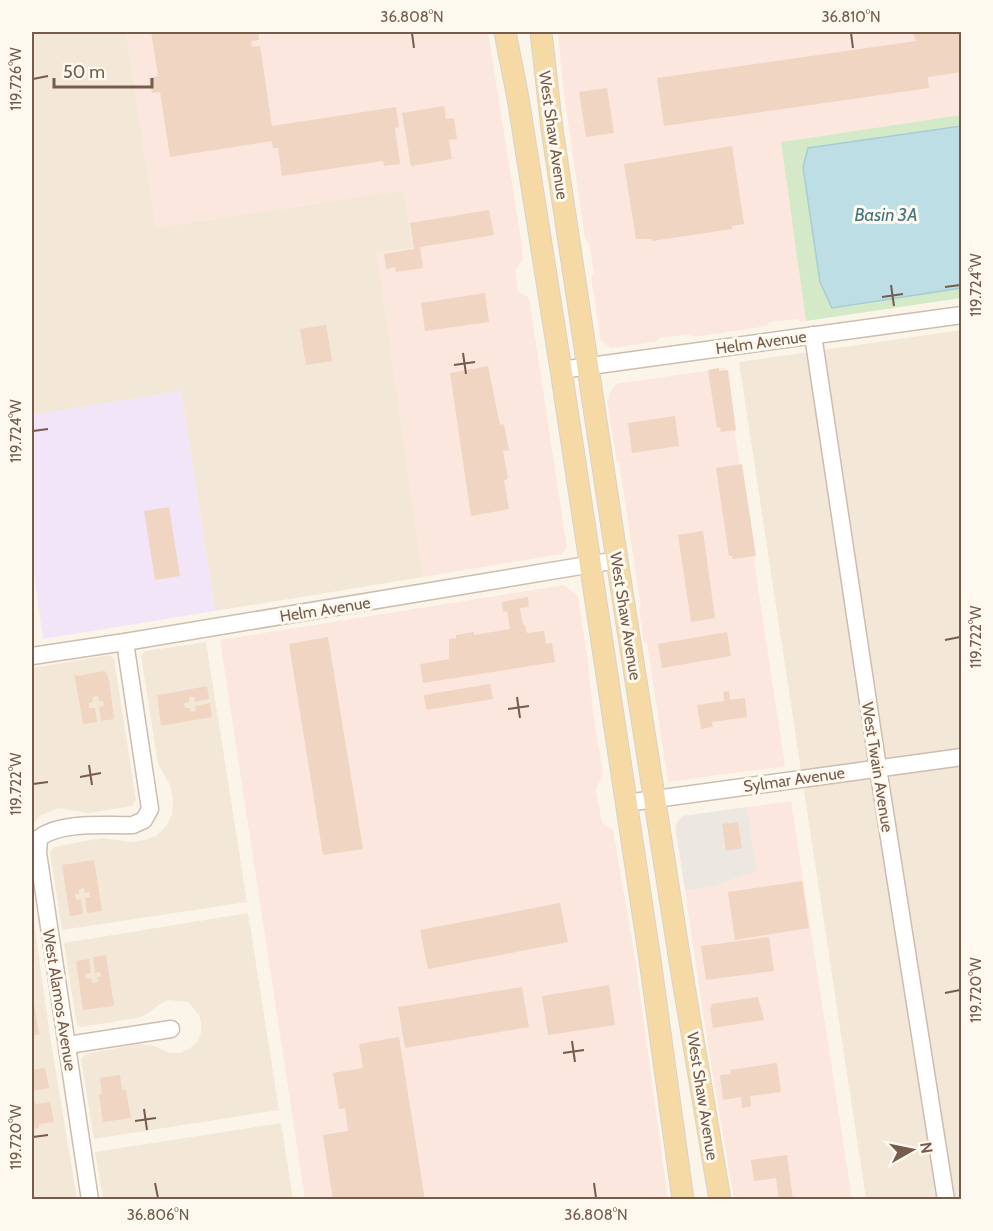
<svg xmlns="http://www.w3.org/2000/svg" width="993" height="1231" viewBox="0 0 993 1231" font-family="Cabin,sans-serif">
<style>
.residential{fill:#f3e7d7}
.commercial{fill:#fbe7dd}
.industrial{fill:#ede7e2}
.education{fill:#f2e5f8}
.green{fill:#d4e9c7}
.water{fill:#bedee5;stroke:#a4cdd6;stroke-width:1.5}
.building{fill:#f0d5c2}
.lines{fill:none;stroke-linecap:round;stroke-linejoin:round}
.minor-casing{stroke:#cdbdaf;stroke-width:19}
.major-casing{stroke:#d8d1cd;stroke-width:23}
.minor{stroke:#fff;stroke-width:16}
.major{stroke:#f6daa5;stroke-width:21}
.ticks{fill:none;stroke:#755c4d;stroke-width:2}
.labels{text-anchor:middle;stroke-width:6;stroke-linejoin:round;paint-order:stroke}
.street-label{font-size:16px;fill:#755c4d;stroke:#fef9ef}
.water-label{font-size:18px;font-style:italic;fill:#457580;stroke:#fef9ef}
.neatline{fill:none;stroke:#755c4d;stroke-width:2}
.ticks-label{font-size:15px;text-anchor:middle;fill:#755c4d}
</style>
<rect width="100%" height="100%" fill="#fbf5e9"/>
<g class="residential">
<polygon points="32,32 126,32 156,228 403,190 413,248 377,253 423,577 215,611 181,391 32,415"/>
<polygon points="961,330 961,1199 866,1199 739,362"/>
<polygon points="206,642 247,902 62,930 50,852 54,847 102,838 132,842 144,840 156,836 166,826 172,815 173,797 169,783 158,764 141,656 145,651"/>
<polygon points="110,655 114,659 136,800 132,806 89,813 58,808 40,816 32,824 32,668"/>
<polygon points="32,908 50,1036 77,1199 32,1199"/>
<polygon points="248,913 279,1110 94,1139 81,1059 85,1054 139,1044 154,1046 170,1053 180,1053 189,1049 197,1042 201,1033 201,1022 199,1015 188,1002 168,1000 160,1004 145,1015 137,1018 81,1027 77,1025 64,943"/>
<polygon points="281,1123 293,1199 103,1199 95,1152"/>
</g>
<g class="commercial">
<polygon points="126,32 488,32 520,233 523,259 515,270 518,291 529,298 567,548 562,554 423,577 377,253 413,248 403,190 156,228"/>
<polygon points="558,32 961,32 961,115 781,142 806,321 801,322 797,319 770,322 767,326 694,337 690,334 659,338 656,342 611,348 601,341 591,277 594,273 589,243 585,239 563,87"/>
<polygon points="725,368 785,766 668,782 647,643 644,643 639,608 641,607 619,462 617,462 607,400 609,399 609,394 616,384"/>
<polygon points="564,585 578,596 588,663 593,712 603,774 596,789 602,823 613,830 635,958 668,1199 305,1199 220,640"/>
<polygon points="791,801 852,1199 734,1199 708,1046 685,891 711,887 757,871 747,807"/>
</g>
<polygon class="industrial" points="747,807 757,871 711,887 685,891 675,826 682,816"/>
<polygon class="education" points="181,391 215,611 43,639 32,561 32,415"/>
<polygon class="green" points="961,115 961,298 806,321 781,142"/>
<polygon class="water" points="961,126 961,288 832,308 820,282 803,167 808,148"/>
<g class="building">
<polygon points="151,32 258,32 259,40 251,41 252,47 260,46 272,126 396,107 399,127 395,128 400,164 384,166 383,161 282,176 278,148 273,148 272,141 170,157 160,92 152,93 149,78 158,76"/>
<polygon points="912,32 962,32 962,72 928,77 929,88 664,126 657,78 916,41"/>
<polygon points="607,88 614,133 586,137 579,92"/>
<polygon points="444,106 446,119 454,118 457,139 449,140 452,159 411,166 402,113"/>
<polygon points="732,146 744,224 732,226 732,229 652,241 651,239 636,239 624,164"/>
<polygon points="489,210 494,235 420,247 423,268 396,272 395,267 386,269 384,254 414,249 410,223"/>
<polygon points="485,293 489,322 425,331 421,303"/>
<polygon points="326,325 332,361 306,365 300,329"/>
<polygon points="488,366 500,425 504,424 509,450 503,451 508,478 504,481 509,509 471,516 450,373"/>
<polygon points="719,368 719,371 728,370 736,430 721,432 720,427 717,428 708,370"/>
<polygon points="675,416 679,446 632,453 628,423"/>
<polygon points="742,464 756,556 732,559 732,556 729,556 716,468"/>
<polygon points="169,507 180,576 155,580 144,511"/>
<polygon points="703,531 715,618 691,622 678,535"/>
<polygon points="528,597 529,607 520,608 523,625 525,625 527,633 544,631 546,644 552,643 555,662 423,683 420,664 449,659 449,639 456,638 456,635 474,632 474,635 510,629 507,611 503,612 502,602"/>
<polygon points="727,632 731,656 662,668 658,644"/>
<polygon points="328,637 363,849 323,855 289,644"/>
<polygon points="105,671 109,679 114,719 101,721 99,707 104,706 103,701 99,701 98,696 92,697 93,702 89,703 89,708 95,708 97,722 83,724 74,673 77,676"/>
<polygon points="490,684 493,699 426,710 424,695"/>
<polygon points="207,686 209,699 195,702 194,697 189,697 189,702 184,703 185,708 190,708 191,712 196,711 195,706 210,703 212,717 161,726 157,694 159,695"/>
<polygon points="729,691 730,700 745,698 747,717 712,722 713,727 701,729 697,705 724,701 723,692"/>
<polygon points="738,822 742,848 726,851 722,824"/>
<polygon points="94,860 102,911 87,913 85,898 90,897 90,892 85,893 84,888 79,889 79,894 75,894 76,900 81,899 83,914 70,916 62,865"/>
<polygon points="802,881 809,928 735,940 728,892"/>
<polygon points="560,903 568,942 428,969 420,930"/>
<polygon points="769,937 774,971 706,980 701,946"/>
<polygon points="106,955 114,1006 83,1010 76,961 89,959 91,973 86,974 86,979 91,978 92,983 98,982 97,977 101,977 100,972 95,973 93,957"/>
<polygon points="609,985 615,1025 548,1035 542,996"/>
<polygon points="522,987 529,1027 405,1048 398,1007"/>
<polygon points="758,997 764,1020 713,1028 710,1008 712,1007 711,1004"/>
<polygon points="32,1003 34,1003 39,1034 32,1036"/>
<polygon points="399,1037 425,1200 333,1200 323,1135 348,1131 345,1108 339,1109 333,1073 363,1068 359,1044"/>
<polygon points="777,1063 781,1092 750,1096 751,1106 742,1108 741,1097 723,1100 720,1075 731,1074 730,1070"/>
<polygon points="45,1068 49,1088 32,1091 32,1070"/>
<polygon points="120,1075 122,1090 126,1090 131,1118 103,1122 99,1094 102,1094 100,1078"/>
<polygon points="32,1101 35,1101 35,1104 50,1102 54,1122 39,1124 39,1128 32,1129"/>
<polygon points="787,1155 793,1200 779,1200 776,1178 754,1181 751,1160"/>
</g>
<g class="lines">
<g class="minor-casing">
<g id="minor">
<polyline points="813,335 878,768 946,1200"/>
<polyline points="561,370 962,315"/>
<polyline points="32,656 125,642 617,560"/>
<polyline points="626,803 962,757"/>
<polyline points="68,1045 171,1029"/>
<path d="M90,1200L38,853L39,838C61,821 106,826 133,825L144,820L150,809L125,642"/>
</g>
</g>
<g class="major-casing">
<g id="major">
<polyline points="505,32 518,98 561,370 650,960 683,1200"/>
<polyline points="541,32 552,129 617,560 682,974 720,1200"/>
</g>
</g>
<use href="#minor" class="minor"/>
<use href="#major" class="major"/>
</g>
<path class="ticks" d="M412,33L414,48M851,33L853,48M33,79L48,76M891,285L894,306M945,287L960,285M882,297L903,294M463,353L466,374M454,365L475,362M33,431L48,429M945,640L960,637M517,697L520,718M508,709L529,706M89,765L92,785M80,777L101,773M33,784L48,782M945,993L960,990M572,1041L575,1062M563,1053L584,1050M144,1109L147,1130M135,1121L156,1118M33,1137L48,1135M155,1183L158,1198M594,1183L596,1198"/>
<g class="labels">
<g class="street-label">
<text transform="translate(554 135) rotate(82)" y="6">West Shaw Avenue</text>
<text transform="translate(761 342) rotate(-8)" y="6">Helm Avenue</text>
<text transform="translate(325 609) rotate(-9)" y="6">Helm Avenue</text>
<text transform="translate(626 616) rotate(81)" y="6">West Shaw Avenue</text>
<text transform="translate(878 767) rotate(81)" y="6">West Twain Avenue</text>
<text transform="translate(794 779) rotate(-8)" y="6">Sylmar Avenue</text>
<text transform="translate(60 1000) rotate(81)" y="6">West Alamos Avenue</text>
<text transform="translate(703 1096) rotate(81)" y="6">West Shaw Avenue</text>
</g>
<g class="water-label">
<text x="886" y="221">Basin 3A</text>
</g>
</g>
<rect width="993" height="1231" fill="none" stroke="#fef9ef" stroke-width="66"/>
<g transform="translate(912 1150) rotate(81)" stroke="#fef9ef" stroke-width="4.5" paint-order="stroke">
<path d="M0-4.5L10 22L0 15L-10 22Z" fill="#755c4d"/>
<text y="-9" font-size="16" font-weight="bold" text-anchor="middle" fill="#755c4d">N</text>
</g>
<path d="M54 78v9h98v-9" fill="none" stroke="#755c4d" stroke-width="3"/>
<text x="63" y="78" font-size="18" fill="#755c4d" stroke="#fef9ef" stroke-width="4.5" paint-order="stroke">50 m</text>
<rect x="33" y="33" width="927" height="1165" class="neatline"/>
<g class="ticks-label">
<text x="412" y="22">36.808°N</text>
<text x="851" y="22">36.810°N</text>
<text transform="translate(16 79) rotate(-90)" y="5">119.726°W</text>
<text transform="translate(976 285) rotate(-90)" y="5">119.724°W</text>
<text transform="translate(16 431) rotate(-90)" y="5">119.724°W</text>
<text transform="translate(976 637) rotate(-90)" y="5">119.722°W</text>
<text transform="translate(16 784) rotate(-90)" y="5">119.722°W</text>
<text transform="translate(976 990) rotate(-90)" y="5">119.720°W</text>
<text transform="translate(16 1137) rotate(-90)" y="5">119.720°W</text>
<text x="158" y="1220">36.806°N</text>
<text x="596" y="1220">36.808°N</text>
</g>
</svg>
